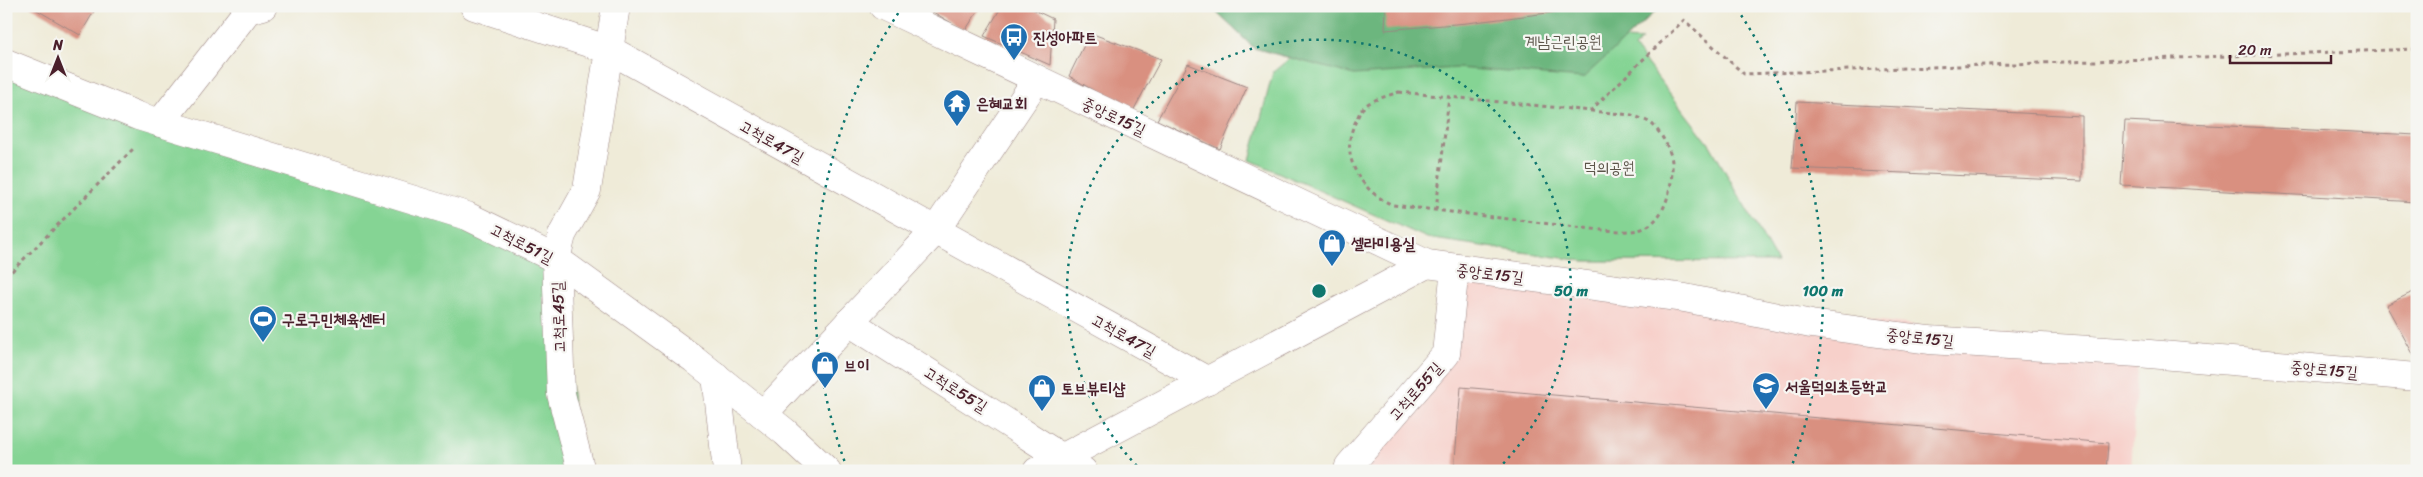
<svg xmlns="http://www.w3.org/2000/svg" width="2423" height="477" viewBox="0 0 2423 477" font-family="Sriracha,'Poor Story',sans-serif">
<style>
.built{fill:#f7d0ca}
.green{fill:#85d494;stroke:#687a60}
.forest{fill:#6cb67e;stroke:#5b6a54}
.building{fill:#d99080}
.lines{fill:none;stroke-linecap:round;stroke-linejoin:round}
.minor-casing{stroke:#9c8582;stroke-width:29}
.path{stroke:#9c8582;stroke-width:3;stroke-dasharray:4 4;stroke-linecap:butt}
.minor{stroke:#fff;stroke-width:28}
.ring{fill:none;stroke:#0f766e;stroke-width:2.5;stroke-dasharray:2.5 5}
.labels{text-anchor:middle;stroke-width:4.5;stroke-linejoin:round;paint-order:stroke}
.poi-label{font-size:16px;font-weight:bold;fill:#4a1f2b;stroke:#f6f6f2;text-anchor:start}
.park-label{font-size:16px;fill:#5c554a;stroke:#f6f6f2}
.street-label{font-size:16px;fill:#4a1f2b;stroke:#f6f6f2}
.centre{fill:#0f766e;stroke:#f6f6f2;stroke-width:2.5}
.ring-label{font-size:15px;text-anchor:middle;font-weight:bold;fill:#0f766e;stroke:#f6f6f2;stroke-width:4.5;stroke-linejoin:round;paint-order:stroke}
</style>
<rect width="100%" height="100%" fill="#f6f6f2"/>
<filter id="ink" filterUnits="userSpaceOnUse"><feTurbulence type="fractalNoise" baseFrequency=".02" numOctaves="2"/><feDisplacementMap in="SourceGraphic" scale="10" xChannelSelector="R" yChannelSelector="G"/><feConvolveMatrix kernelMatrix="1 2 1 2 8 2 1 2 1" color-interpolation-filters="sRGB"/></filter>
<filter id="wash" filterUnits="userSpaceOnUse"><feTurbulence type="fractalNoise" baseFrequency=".0096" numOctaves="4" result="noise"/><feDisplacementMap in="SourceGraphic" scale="20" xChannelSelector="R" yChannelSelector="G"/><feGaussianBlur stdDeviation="1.12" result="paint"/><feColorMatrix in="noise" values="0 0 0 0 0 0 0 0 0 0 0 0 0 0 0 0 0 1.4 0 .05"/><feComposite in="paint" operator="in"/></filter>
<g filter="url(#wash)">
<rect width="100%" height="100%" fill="#efebd8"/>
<polygon class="built" points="1455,268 2138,353 2131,471 1348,471 1446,355"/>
<g class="green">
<polygon points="1210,6 1661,6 1625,39 1642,40 1634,47 1710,145 1777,262 1583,261 1427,238 1250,160 1273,72 1290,58 1254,48"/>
<polygon points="6,63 556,259 581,471 6,471"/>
</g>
<polygon class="forest" points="1210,6 1661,6 1583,78 1457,68 1354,75 1254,48"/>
<g id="blocks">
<g class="building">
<polygon points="30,6 97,6 80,35"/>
<polygon points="923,6 981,6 965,31"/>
<polygon points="1002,6 1026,6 1053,19 1050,65 984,36"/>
<polygon points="1386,6 1554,6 1556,12 1467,23 1385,30"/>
<polygon points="1090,33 1161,59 1132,113 1069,76"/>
<polygon points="1188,64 1247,87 1220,149 1157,120"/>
<polygon points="1797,102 2082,116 2082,181 1792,168"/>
<polygon points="2125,121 2417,135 2417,202 2121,185"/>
<polygon points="2417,290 2417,361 2386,305"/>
<polygon points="1461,387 2108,443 2106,471 1454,471"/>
</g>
</g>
</g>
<g filter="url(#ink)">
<use href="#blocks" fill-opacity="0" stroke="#9c8582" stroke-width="1"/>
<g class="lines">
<g class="minor-casing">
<g id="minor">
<polyline points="474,6 610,50 1208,381"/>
<polyline points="883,6 1427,264 1685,298 1811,324 1929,340 2138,353 2417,377"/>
<polyline points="6,63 138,116 467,216 556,259 694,359 785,432 827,471"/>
<polyline points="160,123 248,10 263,6"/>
<polyline points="849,322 1083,471"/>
<polyline points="716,376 727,471"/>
<polyline points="763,414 935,231 1037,79"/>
<polyline points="581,471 561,394 556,259 562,235 587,190 616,6"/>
<polyline points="1037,471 1427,264"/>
<polyline points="1348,471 1349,466 1446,354 1455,268"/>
</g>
</g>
<g class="path">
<path d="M1399,92L1632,115C1638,118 1648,120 1653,125C1661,133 1671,150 1672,162C1673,183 1667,216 1646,227C1634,234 1614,230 1601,230L1393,205C1360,191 1338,155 1356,121C1358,117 1360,110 1364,107C1372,99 1388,96 1399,92Z"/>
<polyline points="1590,111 1684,20 1744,74 2417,49"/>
<polyline points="1436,210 1449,97"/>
<polyline points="6,277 134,148"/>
</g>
<use href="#minor" class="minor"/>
</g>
</g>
<g class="ring">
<path d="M1142 471A252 252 0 1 1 1496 471"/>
<path d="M847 468A504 504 0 0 1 901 9M1737 9A504 504 0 0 1 1791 468"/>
</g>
<defs>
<g id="bus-pin" transform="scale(1.4375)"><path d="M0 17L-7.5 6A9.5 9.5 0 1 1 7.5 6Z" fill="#1f6fb2" stroke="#f6f6f2"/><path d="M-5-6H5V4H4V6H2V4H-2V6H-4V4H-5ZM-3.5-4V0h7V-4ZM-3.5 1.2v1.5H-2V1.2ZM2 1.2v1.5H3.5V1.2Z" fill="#fff"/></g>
<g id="temple-pin" transform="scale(1.4375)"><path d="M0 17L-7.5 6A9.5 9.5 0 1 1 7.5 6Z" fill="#1f6fb2" stroke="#f6f6f2"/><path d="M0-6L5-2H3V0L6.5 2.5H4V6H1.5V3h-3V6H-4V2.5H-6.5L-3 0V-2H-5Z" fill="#fff"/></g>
<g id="shop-pin" transform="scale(1.4375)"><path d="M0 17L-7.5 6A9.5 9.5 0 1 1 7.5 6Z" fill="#1f6fb2" stroke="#f6f6f2"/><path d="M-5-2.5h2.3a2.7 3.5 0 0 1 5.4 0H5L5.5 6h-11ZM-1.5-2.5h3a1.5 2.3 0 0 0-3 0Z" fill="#fff"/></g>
<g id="stadium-pin" transform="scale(1.4375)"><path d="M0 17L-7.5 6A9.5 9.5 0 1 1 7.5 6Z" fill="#1f6fb2" stroke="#f6f6f2"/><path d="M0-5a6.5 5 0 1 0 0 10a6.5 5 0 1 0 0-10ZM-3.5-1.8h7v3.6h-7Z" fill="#fff"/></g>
<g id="school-pin" transform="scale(1.4375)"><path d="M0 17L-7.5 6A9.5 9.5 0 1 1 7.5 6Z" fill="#1f6fb2" stroke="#f6f6f2"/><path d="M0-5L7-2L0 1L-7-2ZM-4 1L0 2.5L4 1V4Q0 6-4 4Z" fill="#fff"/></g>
</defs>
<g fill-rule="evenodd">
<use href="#bus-pin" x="1014" y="37"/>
<use href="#temple-pin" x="957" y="103"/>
<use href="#shop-pin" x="1332" y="243"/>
<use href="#stadium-pin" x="263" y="319"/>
<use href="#shop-pin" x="825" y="365"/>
<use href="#school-pin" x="1766" y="386"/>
<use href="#shop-pin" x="1042" y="388"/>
</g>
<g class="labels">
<g class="poi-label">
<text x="1033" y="43">진성아파트</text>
<text x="976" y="109">은혜교회</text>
<text x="1351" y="249">셀라미용실</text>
<text x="282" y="325">구로구민체육센터</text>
<text x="844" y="371">브이</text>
<text x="1785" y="392">서울덕의초등학교</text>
<text x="1061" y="394">토브뷰티샵</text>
</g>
<g class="park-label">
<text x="1563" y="47">계남근린공원</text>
<text x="1609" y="173">덕의공원</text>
</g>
<g class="street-label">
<text transform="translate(1114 116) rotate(25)" y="6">중앙로15길</text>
<text transform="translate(772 141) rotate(29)" y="6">고척로47길</text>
<text transform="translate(522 243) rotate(27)" y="6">고척로51길</text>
<text transform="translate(1490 273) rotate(7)" y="6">중앙로15길</text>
<text transform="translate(558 317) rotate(-92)" y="6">고척로45길</text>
<text transform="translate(1124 335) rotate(29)" y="6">고척로47길</text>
<text transform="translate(1920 337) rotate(6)" y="6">중앙로15길</text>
<text transform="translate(2324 369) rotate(5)" y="6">중앙로15길</text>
<text transform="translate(956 389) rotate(32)" y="6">고척로55길</text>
<text transform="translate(1415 391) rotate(-49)" y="6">고척로55길</text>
</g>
</g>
<circle cx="1319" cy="291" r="8" class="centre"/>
<g class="ring-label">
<text x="1571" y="296">50 m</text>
<text x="1823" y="296">100 m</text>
</g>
<rect width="2423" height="477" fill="none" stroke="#f6f6f2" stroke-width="25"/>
<g transform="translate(58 58)" stroke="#f6f6f2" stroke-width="4" paint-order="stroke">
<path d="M0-4L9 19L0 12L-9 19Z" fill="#4a1f2b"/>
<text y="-8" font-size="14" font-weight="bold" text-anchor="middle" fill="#4a1f2b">N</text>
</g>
<path d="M2230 55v8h101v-8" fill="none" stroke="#4a1f2b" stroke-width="2.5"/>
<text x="2238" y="55" font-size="15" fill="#4a1f2b" stroke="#f6f6f2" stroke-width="4" paint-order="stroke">20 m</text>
</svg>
